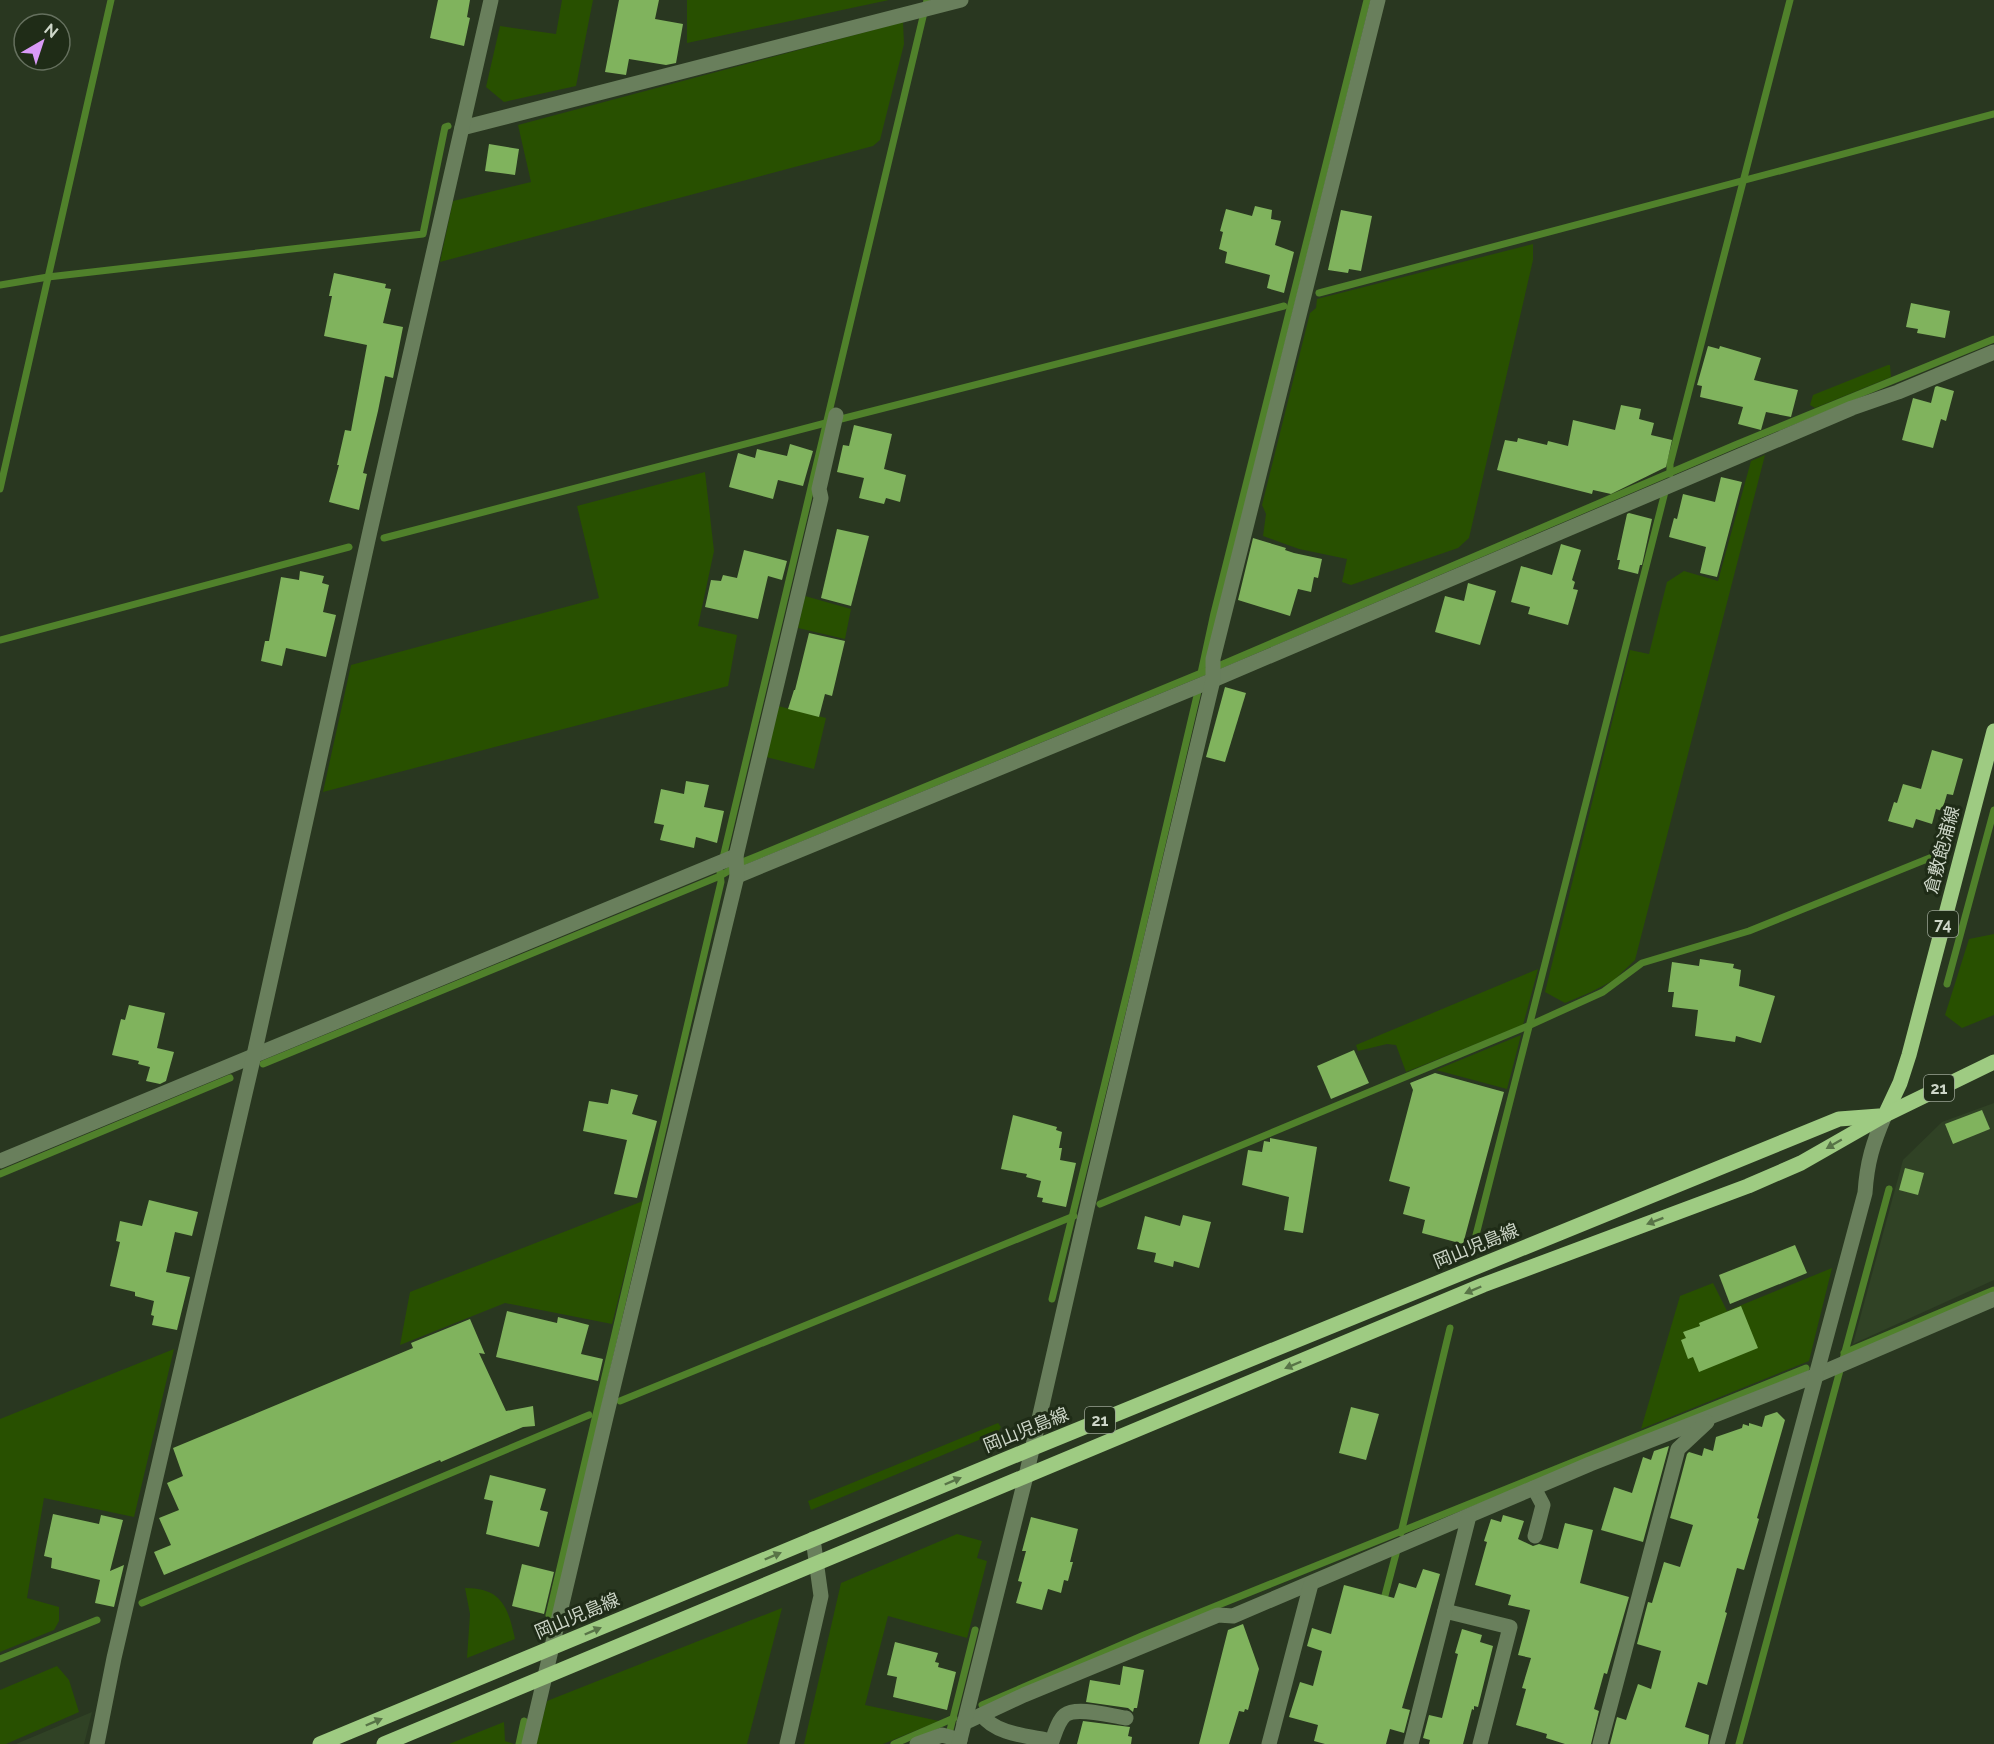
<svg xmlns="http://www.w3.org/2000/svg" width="1994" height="1744" viewBox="0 0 1994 1744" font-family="Raleway,'Noto Sans JP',sans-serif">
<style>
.built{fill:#304225}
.green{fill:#285000}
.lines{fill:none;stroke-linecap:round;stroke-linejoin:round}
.stream{stroke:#50812b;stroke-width:7}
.building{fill:#80b35d}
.minor{stroke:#697f5c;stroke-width:15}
.major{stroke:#9ecb82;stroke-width:15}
.oneway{fill:#587447}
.labels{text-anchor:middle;stroke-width:6;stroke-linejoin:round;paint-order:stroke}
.shield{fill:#1f2c17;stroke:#99a393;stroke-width:1.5}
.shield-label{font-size:16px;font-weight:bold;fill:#cdd6c8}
.street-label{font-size:18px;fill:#cdd6c8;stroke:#1f2c17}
</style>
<rect width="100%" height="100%" fill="#293720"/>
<g class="built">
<polygon points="1994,1103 1994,1280 1853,1344 1903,1160 1942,1122"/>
<polygon points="92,1712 84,1744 16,1744"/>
</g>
<g class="green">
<polygon points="562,0 593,0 576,86 504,102 486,87 500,26 556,34"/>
<polygon points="687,0 889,0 687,43"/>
<polygon points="903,22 904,44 880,140 873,146 440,262 453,201 531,182 518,125"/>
<polygon points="1533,244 1533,260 1469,538 1458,548 1351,585 1342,582 1347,559 1299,549 1263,536 1266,514 1262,505 1310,313 1316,308 1317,299"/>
<polygon points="1888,365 1890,365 1891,377 1815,408 1810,405 1813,395"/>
<polygon points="1765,455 1635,960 1614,980 1591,992 1565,1003 1545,992 1630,650 1649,654 1667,582 1684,571 1718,581 1751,461"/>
<polygon points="705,472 714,551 698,626 737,635 728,686 323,792 351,665 599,598 577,506"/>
<polygon points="805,596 851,609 845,639 798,628"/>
<polygon points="778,706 826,718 814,769 766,757"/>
<polygon points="1994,934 1994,1015 1962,1028 1945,1015 1969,939"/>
<polygon points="1538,969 1523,1025 1406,1072 1396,1045 1387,1044 1358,1051 1356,1045"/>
<polygon points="1521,1035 1507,1089 1436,1070"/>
<polygon points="643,1201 612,1324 505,1303 400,1345 410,1292"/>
<polygon points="1832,1268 1809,1361 1641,1429 1680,1296 1713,1283 1727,1311"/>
<polygon points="174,1349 134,1517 44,1498 27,1598 59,1607 59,1621 54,1630 0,1652 0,1419"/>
<polygon points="998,1423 1001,1427 998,1432 811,1510 808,1501"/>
<polygon points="957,1534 982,1541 977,1558 987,1561 967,1638 888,1616 865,1705 939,1721 883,1744 804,1744 841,1583"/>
<path d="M465,1588C501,1588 508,1606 515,1639L467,1658L470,1614Z"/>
<polygon points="782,1608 747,1744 536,1744 547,1701"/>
<polygon points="57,1666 69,1680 79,1712 6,1744 0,1744 0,1690"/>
<polygon points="504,1722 505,1741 514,1744 449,1744"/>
</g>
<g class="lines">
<g class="stream">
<polyline points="0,285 48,277 423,234 445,127 448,126"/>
<polyline points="1319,293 1994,114"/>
<polyline points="1670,474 1670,464 1790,0"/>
<polyline points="0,489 111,0"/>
<polyline points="384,538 841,419 1284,306"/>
<polyline points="0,640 349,547"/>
<polyline points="1201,673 1214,613 1367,0"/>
<polyline points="722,862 927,0"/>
<polyline points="1947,984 1994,810"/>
<polyline points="263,1064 720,876 745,861 1223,664 1735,445 1994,339"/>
<polyline points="0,1174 230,1078"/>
<polyline points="1100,1204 1528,1026 1603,992 1642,963 1749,931 1942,853"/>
<polyline points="1476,1235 1666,488"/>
<polyline points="1052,1299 1134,964 1199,687"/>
<polyline points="1844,1353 1994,1290"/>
<polyline points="620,1401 1074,1216"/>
<polyline points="1401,1533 1450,1328"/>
<polyline points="142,1603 589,1415"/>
<polyline points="1383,1603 1398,1546"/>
<polyline points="549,1615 721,882 720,872"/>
<polyline points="0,1659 97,1620"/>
<polyline points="982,1705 1144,1635 1806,1368"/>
<polyline points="948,1738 975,1630"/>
<polyline points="519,1744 524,1721"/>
<polyline points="894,1744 954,1718"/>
<polyline points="1739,1744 1889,1189"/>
</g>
</g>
<g class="building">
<polygon points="438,0 470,0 467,17 470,18 464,46 430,38"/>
<polygon points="619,0 659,0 655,19 683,24 676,63 666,65 629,59 626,75 605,72"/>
<polygon points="489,144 519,149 515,175 485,171"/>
<polygon points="1255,206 1272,210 1271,219 1281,221 1275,245 1294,252 1284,293 1267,288 1270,275 1225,263 1227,252 1219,249 1223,232 1220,231 1226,209 1252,216"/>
<polygon points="1341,210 1372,216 1361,271 1349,269 1348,273 1328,270"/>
<polygon points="334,273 386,284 385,288 391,289 383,323 403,327 393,378 385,376 378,411 363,473 367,474 359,510 329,502 339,465 337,465 345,430 351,431 367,345 324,336 332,296 329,296"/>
<polygon points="1911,303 1950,311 1945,338 1917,333 1918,329 1906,327"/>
<polygon points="1708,346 1719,349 1720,346 1761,358 1754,380 1798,390 1791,417 1766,412 1761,430 1738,424 1743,407 1700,397 1702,386 1697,385"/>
<polygon points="1937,386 1954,391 1946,421 1941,419 1933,448 1902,440 1913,398 1931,403 1935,387"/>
<polygon points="1621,405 1641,409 1639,419 1654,423 1651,435 1672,440 1666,467 1611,494 1593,490 1592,494 1497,470 1505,440 1517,442 1518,438 1547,445 1548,441 1568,446 1573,420 1615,430"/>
<polygon points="854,425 892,434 884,469 906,475 900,502 886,498 884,504 859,498 864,478 837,472 843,445 849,446"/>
<polygon points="790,444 813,451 803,486 778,480 773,499 729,487 738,453 755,458 757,449 787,456"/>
<polygon points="1721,477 1742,482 1717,577 1700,573 1706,547 1669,537 1674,518 1677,519 1683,494 1715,502"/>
<polygon points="1629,513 1652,519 1642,565 1640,565 1638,574 1618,569 1620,560 1617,560 1627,514"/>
<polygon points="837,529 869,536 851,606 821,598"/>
<polygon points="1253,538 1286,548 1285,550 1294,553 1322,559 1318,578 1314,577 1311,592 1298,589 1290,616 1238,600"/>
<polygon points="1561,544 1581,550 1572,580 1575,582 1573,589 1578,590 1568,625 1528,614 1530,607 1511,602 1521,566 1552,575"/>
<polygon points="744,550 787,561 782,580 768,576 758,619 705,607 711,580 721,581 723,575 737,578"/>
<polygon points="300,571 324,576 322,583 329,585 323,612 336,615 326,657 286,648 282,666 261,661 265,641 269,641 281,577 299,580"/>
<polygon points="1468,583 1496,591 1480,645 1435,632 1445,596 1464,601"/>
<polygon points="809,633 845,641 832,696 825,694 819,717 788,709 794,690 795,690"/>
<polygon points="1225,687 1246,693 1225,762 1206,757"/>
<polygon points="1932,750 1963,759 1953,795 1947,794 1942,811 1936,809 1932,824 1916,819 1913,828 1888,821 1894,802 1897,803 1903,784 1921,789"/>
<polygon points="686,781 709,785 704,807 724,811 717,843 696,837 694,848 660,840 664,825 654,823 661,789 684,794"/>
<polygon points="1700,959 1734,964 1733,968 1741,970 1739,986 1775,996 1761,1043 1736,1036 1735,1042 1695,1036 1698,1010 1672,1007 1674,992 1668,992 1672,962 1699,966"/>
<polygon points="129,1005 165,1013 157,1048 174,1052 166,1081 160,1084 146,1081 150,1067 138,1064 139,1061 112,1055 121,1019 125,1020"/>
<polygon points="1354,1050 1369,1083 1331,1099 1317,1066"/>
<polygon points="1435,1073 1504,1092 1463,1244 1422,1233 1425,1220 1403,1214 1410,1187 1389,1181 1413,1090 1410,1083"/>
<polygon points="611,1089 638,1095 632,1114 657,1121 637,1198 614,1194 627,1140 583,1131 589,1101 608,1104"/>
<polygon points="1982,1110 1990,1129 1953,1144 1945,1124"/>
<polygon points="1013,1115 1057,1127 1056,1130 1062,1132 1059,1148 1062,1148 1060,1160 1076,1163 1066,1207 1042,1202 1043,1198 1037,1197 1041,1181 1026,1177 1027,1174 1001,1169"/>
<polygon points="1270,1138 1317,1147 1303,1233 1284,1230 1289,1197 1242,1185 1248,1150 1262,1152 1264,1141 1270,1142"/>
<polygon points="1905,1168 1924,1173 1918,1195 1899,1190"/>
<polygon points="149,1200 198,1212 192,1236 175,1232 166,1272 190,1277 177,1330 152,1325 154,1316 151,1315 154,1301 135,1296 135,1292 110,1286 120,1242 116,1241 120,1221 142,1226"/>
<polygon points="1183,1215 1211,1222 1199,1268 1174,1261 1173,1267 1154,1262 1156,1253 1137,1249 1145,1216 1180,1226"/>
<polygon points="1795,1245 1807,1273 1730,1304 1719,1275"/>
<polygon points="1741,1306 1758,1348 1699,1372 1693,1357 1688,1359 1681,1340 1686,1338 1683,1332 1700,1326 1699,1323"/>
<polygon points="507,1311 557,1323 558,1317 589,1325 581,1354 603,1359 598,1381 496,1357"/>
<polygon points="470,1319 485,1354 479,1353 506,1411 533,1406 535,1426 523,1427 441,1462 440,1460 164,1575 154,1552 171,1545 159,1518 179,1510 167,1483 183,1476 173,1448 413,1348 411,1343"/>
<polygon points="1351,1407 1379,1414 1366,1460 1339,1453"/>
<polygon points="1777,1412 1785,1420 1757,1518 1759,1519 1744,1570 1737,1568 1725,1612 1727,1613 1707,1685 1698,1682 1685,1727 1709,1735 1708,1744 1610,1744 1617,1717 1626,1720 1638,1684 1651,1689 1661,1651 1637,1644 1648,1602 1652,1603 1664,1562 1680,1567 1693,1525 1670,1518 1687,1454 1689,1452 1702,1456 1704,1448 1713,1451 1716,1437 1742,1428 1743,1424 1749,1426 1749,1423 1762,1427 1765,1416"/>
<polygon points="1669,1446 1643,1542 1601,1530 1614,1487 1632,1493 1643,1457 1651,1460 1654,1451"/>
<polygon points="490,1475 546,1489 540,1510 548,1512 539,1547 486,1534 493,1501 484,1499"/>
<polygon points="53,1514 99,1524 101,1515 123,1520 110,1571 124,1565 114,1607 95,1603 100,1580 51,1568 52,1558 44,1556"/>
<polygon points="1503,1515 1524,1521 1518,1539 1533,1546 1539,1544 1558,1549 1565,1523 1593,1530 1580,1583 1629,1597 1607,1674 1604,1673 1594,1709 1599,1711 1591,1744 1565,1744 1546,1738 1547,1734 1516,1725 1526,1689 1522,1688 1531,1658 1518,1655 1530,1610 1508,1605 1511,1595 1475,1585 1487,1542 1484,1541 1491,1519 1501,1522"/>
<polygon points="1031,1517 1078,1529 1070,1562 1073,1562 1068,1581 1064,1580 1061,1593 1048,1589 1042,1610 1016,1603 1022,1582 1018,1581 1026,1551 1022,1551"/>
<polygon points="522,1564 554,1572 544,1614 512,1606"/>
<polygon points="1423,1569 1440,1574 1402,1708 1410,1710 1404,1733 1390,1729 1386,1744 1325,1744 1314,1741 1318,1725 1289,1717 1300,1682 1313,1686 1322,1651 1307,1646 1312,1628 1331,1634 1344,1585 1394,1598 1399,1583 1416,1588"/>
<polygon points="1243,1624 1259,1669 1248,1710 1245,1709 1244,1712 1239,1711 1229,1744 1199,1744 1228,1630"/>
<polygon points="1462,1629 1482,1635 1480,1642 1493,1646 1478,1707 1474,1706 1474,1710 1472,1709 1463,1744 1429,1744 1430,1740 1423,1738 1429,1715 1442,1718 1458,1654 1455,1653"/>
<polygon points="895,1642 938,1653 935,1662 939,1663 938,1667 956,1672 947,1710 893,1697 897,1677 887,1675"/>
<polygon points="1123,1666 1144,1670 1137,1708 1134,1708 1133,1712 1128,1708 1086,1702 1090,1680 1120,1685"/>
<polygon points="1083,1721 1130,1727 1128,1736 1132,1737 1131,1744 1077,1744"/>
</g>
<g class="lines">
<g class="minor">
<polyline points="462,128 961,0"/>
<polyline points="737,876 1213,680 1852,408 1898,392 1994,352"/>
<polyline points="0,1161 736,856"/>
<polyline points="1534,1488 1543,1505 1535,1536"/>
<polyline points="1445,1611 1510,1627 1480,1744"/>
<path d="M982,1715C996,1735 1030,1736 1052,1741C1055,1733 1058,1721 1065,1715C1077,1706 1111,1716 1126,1718"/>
<polyline points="964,1723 1024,1695 1218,1615 1233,1616 1590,1464 1817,1375 1994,1299"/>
<polyline points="97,1744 114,1658 254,1055 370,531 491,0"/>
<polyline points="529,1744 606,1417 737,876 736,856 821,498 819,489 836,415"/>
<polyline points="787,1744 821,1596 813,1539"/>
<polyline points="917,1744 942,1735 960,1740"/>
<polyline points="959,1744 1026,1476 1090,1195 1213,680 1213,659 1378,0"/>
<polyline points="1269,1744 1311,1584"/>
<polyline points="1411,1744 1469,1516"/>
<polyline points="1600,1744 1678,1449 1707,1422"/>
<path d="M1717,1744L1865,1193C1867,1162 1873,1143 1885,1115"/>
</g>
<g class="major">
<polyline points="1885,1115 1900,1083 1909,1055 1994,731"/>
<polyline points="320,1744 1033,1448 1839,1119 1879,1116"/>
<polyline points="384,1744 1483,1285 1748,1186 1801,1163 1885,1115 1994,1062"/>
</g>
</g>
<defs><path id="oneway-solid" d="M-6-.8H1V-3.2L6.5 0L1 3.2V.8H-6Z" transform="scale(1.5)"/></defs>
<g class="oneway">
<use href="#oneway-solid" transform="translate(1834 1144) rotate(150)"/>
<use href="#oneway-solid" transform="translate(1655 1221) rotate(159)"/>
<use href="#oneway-solid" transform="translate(1473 1290) rotate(157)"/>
<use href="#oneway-solid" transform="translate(1293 1365) rotate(157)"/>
<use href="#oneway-solid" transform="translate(953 1481) rotate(-23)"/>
<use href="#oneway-solid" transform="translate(773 1556) rotate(-23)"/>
<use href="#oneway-solid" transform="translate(593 1631) rotate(-23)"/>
<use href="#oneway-solid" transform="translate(374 1722) rotate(-23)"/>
</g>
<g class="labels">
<g class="shield">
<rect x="1928" y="911" width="30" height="26" rx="4.5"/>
<rect x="1924" y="1075" width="30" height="26" rx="4.5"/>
<rect x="1085" y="1407" width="30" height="26" rx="4.5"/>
</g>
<g class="shield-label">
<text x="1943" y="930">74</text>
<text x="1939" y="1094">21</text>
<text x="1100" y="1426">21</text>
</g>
<g class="street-label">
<text transform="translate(1942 850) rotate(-75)" y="6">倉敷飽浦線</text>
<text transform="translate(1476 1246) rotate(-22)" y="6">岡山児島線</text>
<text transform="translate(1026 1430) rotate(-22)" y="6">岡山児島線</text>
<text transform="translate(577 1616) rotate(-23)" y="6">岡山児島線</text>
</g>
</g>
<g transform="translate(42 42) rotate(39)"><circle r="28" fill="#1f2c17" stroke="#65705e" stroke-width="1.5"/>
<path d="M0-4.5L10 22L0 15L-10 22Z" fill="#d99af7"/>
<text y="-9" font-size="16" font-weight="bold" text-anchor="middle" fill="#cdd6c8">N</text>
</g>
</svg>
